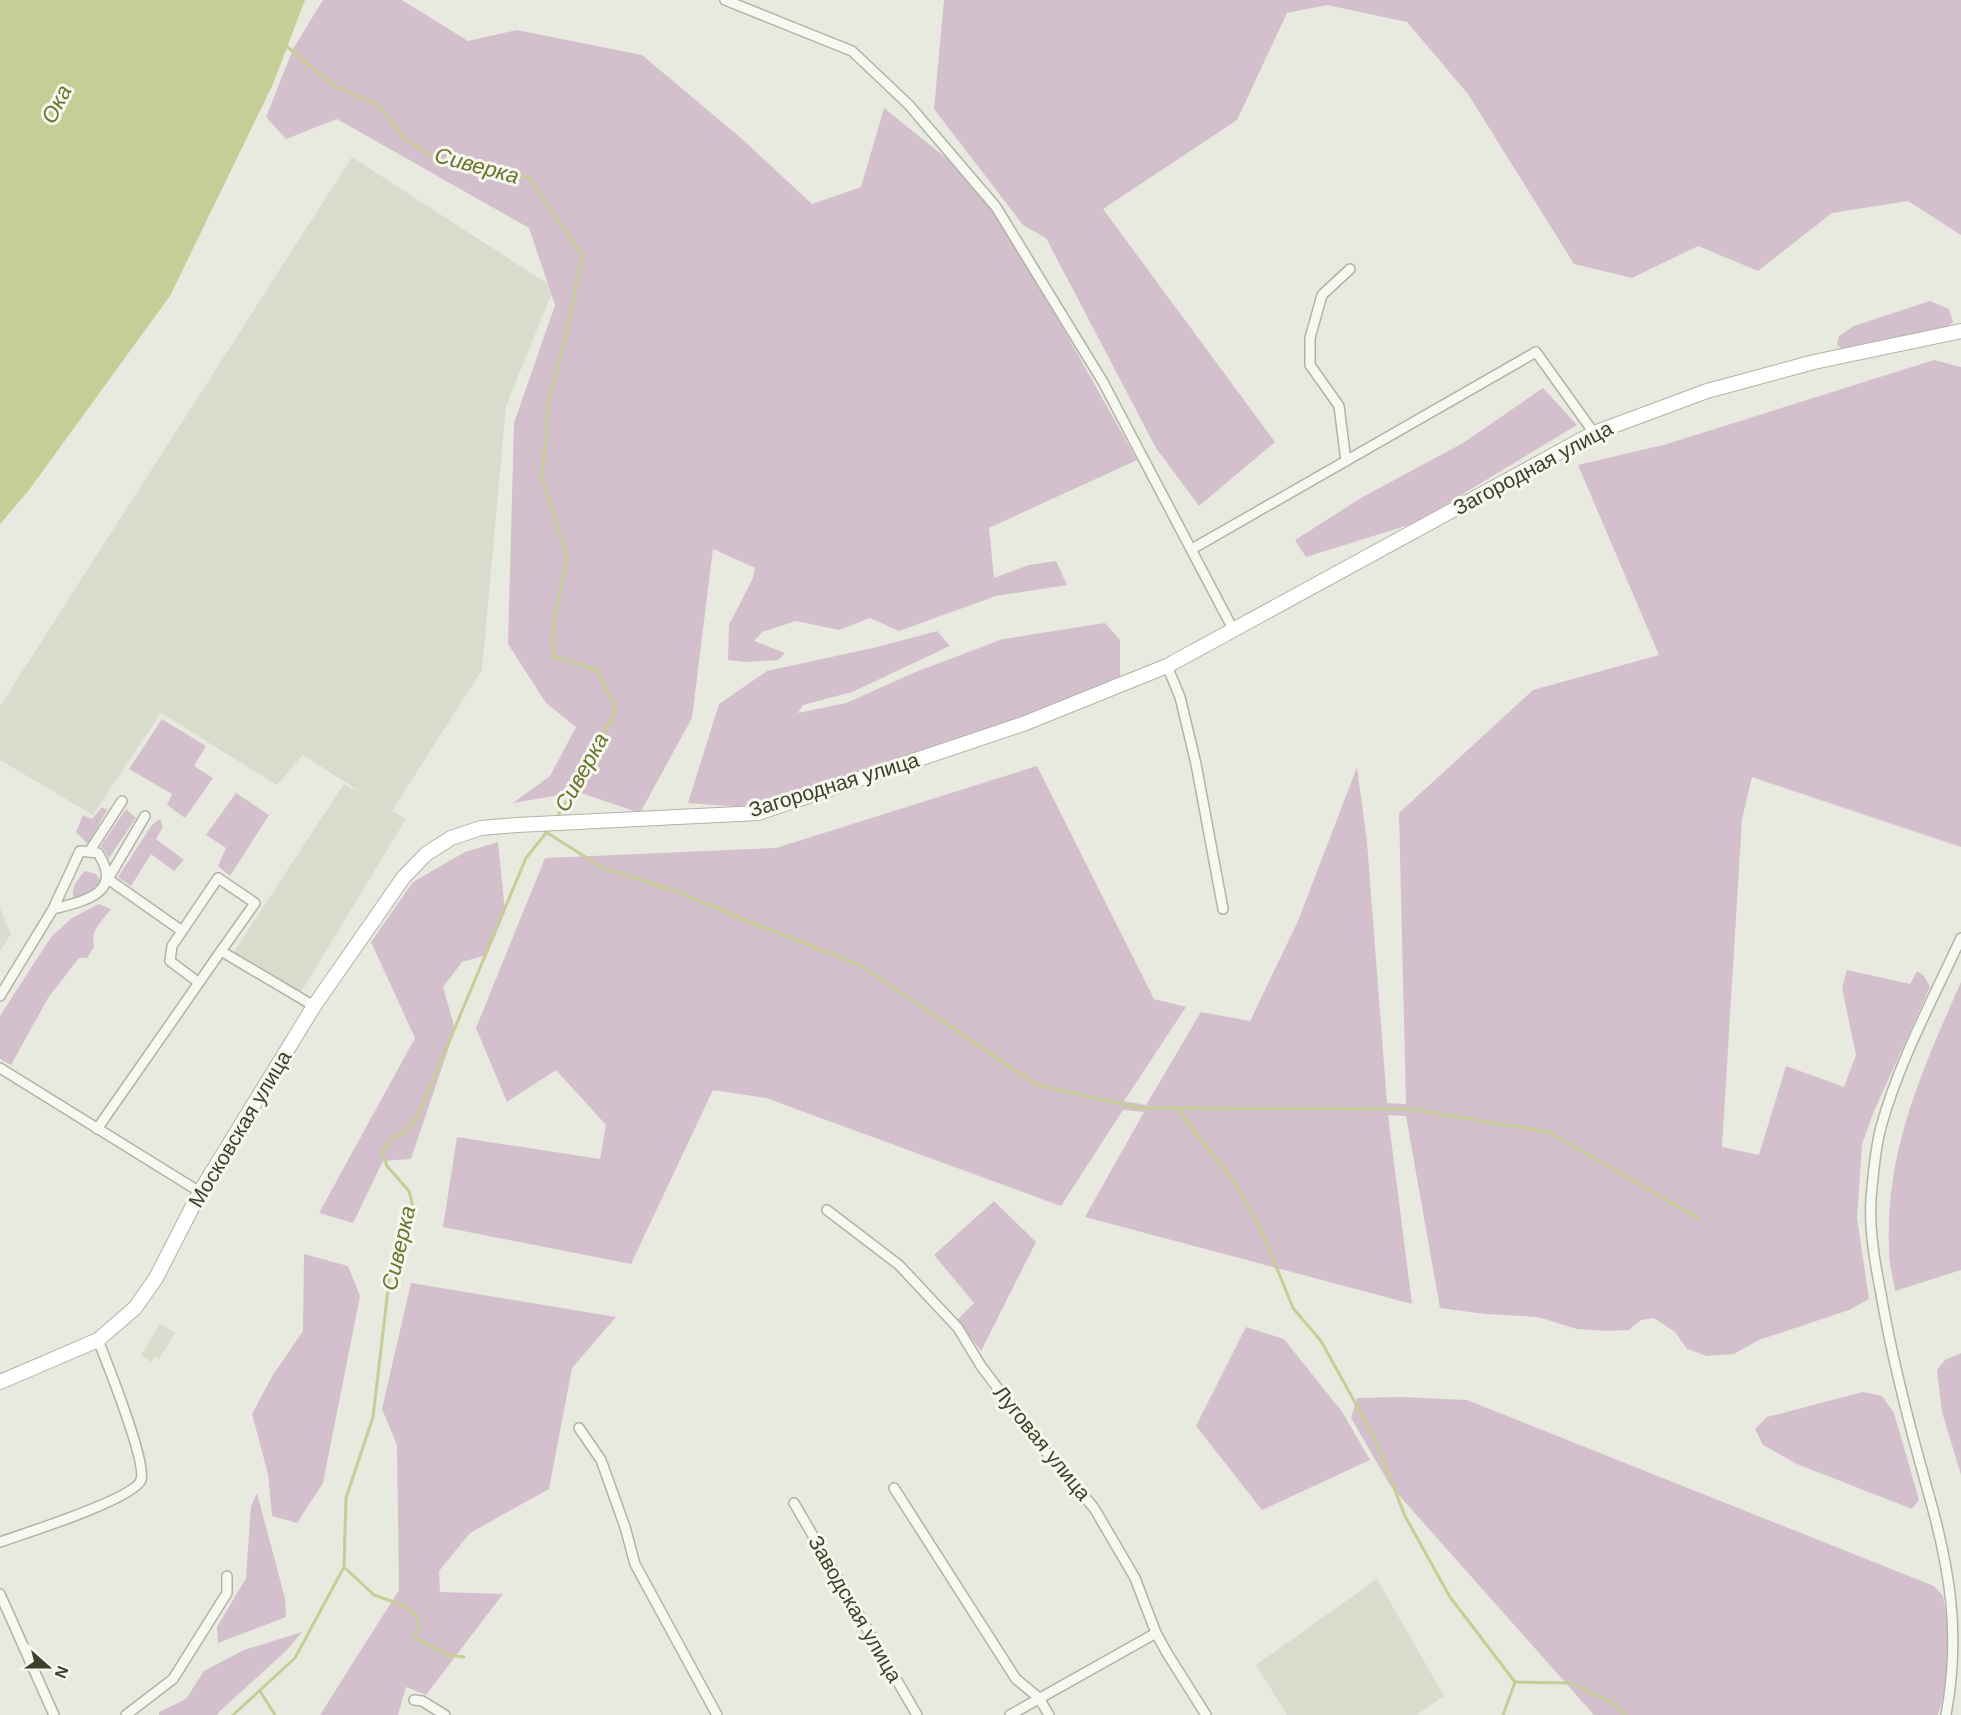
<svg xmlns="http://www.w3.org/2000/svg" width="1961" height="1715" viewBox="0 0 1961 1715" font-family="Arial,sans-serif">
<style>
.built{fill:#d8dccd}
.green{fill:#d4c0cd}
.water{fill:#c7cd97}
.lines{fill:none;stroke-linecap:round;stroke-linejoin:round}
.stream{stroke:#c7cd97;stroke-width:3}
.street-casing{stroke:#b1b4a4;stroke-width:12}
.secondary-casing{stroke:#b1b4a4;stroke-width:16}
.street{stroke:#f6f8f2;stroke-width:9}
.secondary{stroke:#fff;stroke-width:14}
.labels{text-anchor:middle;stroke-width:6;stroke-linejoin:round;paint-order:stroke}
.street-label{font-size:21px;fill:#3c4227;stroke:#f6f7ef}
.water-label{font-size:22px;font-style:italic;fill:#69752c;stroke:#f6f7ef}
</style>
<rect width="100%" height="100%" fill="#e8eadf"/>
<g class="built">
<polygon points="352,157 554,288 506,406 482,670 392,811 406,819 301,992 233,953 344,784 364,794 303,755 277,785 161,713 93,815 0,760 0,706"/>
<polygon points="0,908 11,934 0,951"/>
<polygon points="160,1324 175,1333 159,1359 155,1356 151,1362 141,1355"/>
<polygon points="1377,1579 1444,1696 1416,1715 1287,1715 1256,1665"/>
</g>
<g class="green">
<polygon points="323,0 402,0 468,41 517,30 642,55 741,138 812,204 861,187 884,108 951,162 1000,216 1137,460 989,528 994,578 1029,565 1056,561 1067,585 996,596 899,631 870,618 839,630 796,621 762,632 754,641 785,653 778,660 747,662 728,660 729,625 753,578 755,568 713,549 692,718 640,813 578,792 513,803 550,776 576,727 546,703 508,644 514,423 555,305 529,228 337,119 286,139 266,117 293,49"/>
<polygon points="944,0 1961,0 1961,235 1908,201 1832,213 1758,271 1698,246 1632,278 1574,264 1468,94 1407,22 1327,5 1287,13 1237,120 1103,209 1275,442 1199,506 1156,448 1046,238 1023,225 934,109"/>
<polygon points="1930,301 1949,309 1953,322 1946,328 1844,350 1837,345 1839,336 1854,326"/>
<polygon points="1934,360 1961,367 1961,847 1752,777 1742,819 1722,1147 1759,1155 1786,1066 1844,1087 1856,1055 1842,988 1847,970 1910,984 1917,971 1924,976 1930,987 1874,1111 1862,1144 1857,1218 1869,1299 1849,1310 1759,1340 1734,1354 1707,1356 1687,1349 1675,1332 1654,1318 1641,1320 1629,1330 1606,1331 1577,1329 1538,1317 1485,1314 1440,1308 1406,1116 1388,1115 1412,1304 1085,1217 1144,1112 1123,1110 1061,1206 766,1098 713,1090 631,1264 443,1227 457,1137 600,1159 606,1125 556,1070 507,1102 476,1028 545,858 776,848 1037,766 1154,999 1186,1007 1124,1101 1146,1105 1201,1012 1250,1021 1298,921 1357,767 1367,842 1387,1103 1406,1104 1399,813 1533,690 1659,655 1578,465 1667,444"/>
<polygon points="1543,388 1577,425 1415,523 1306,557 1295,540 1361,498 1463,443"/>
<polygon points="1105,623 1120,640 1120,676 1095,689 1013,721 849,777 739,807 688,803 719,704 767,671 877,647 937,631 950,646 852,692 803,705 798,713 846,703 918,671 1003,639"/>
<polygon points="162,719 206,746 194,766 213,778 185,818 167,805 172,794 129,769"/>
<polygon points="236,793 269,815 230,876 218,866 226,848 206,835"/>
<polygon points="102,807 107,810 88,844 76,832 83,815 92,819"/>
<polygon points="126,809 136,818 109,858 101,846"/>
<polygon points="160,819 163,827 156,839 184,860 174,871 151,854 131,886 118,877 152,825"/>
<polygon points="498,842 505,912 487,955 462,962 443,987 455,1029 411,1159 383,1161 353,1223 319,1213 415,1038 371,942 413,882 465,852"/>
<path d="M85,871L96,874L101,881L92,890L74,900C70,888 77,880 85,871Z"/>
<path d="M99,904L111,909C101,923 90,929 94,947L87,958H79L48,998L11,1065L0,1059V1016L51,937L72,918Z"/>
<path d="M1961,982V1270L1895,1291C1893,1278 1889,1263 1889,1250C1885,1150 1922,1071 1961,982Z"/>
<polygon points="994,1201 1036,1242 981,1351 957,1320 974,1303 934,1255"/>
<polygon points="304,1254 348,1266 360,1296 323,1483 297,1523 272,1516 268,1474 252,1414 273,1375 303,1331"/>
<polygon points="411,1283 616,1317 572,1368 549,1489 470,1533 439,1571 440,1592 503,1594 426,1695 406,1687 398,1715 320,1715 399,1590 397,1445 382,1409"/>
<polygon points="1246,1327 1284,1339 1343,1413 1370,1460 1262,1510 1196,1426"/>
<polygon points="1961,1353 1961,1475 1942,1412 1937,1370 1945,1360"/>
<polygon points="1863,1392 1882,1396 1894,1413 1919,1500 1912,1509 1797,1464 1763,1445 1755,1429 1767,1417"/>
<polygon points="1401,1397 1467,1400 1934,1586 1943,1596 1950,1640 1948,1679 1938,1715 1594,1715 1390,1485 1351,1418 1357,1398"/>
<polygon points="257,1493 285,1598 286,1617 218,1643 217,1627 246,1578 251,1506"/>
<polygon points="302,1632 285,1652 220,1711 217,1715 159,1715 159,1712 186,1699 204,1671 244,1650"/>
</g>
<polygon class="water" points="0,0 305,0 273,84 170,296 29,490 0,524"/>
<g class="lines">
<g class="stream">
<polyline points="285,45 333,85 378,105 407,141 441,160 480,161 529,178 582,255 567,332 549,400 542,478 567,557 553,627 553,656 598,671 616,710 588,765 555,820"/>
<polyline points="546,832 601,867 678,892 752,923 860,965 1037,1085 1140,1108 1408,1109 1549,1132 1698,1218"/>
<polyline points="1177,1109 1235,1183 1263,1234 1293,1308 1321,1341 1374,1437 1405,1516 1450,1597 1515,1682"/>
<polyline points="344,1567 374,1595 405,1606 417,1616 418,1627 414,1637 448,1655 464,1657"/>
<polyline points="1515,1682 1571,1683 1615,1704 1624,1715"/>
<polyline points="260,1691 275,1715"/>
<polyline points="233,1715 295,1658 344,1567 346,1498 373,1417 389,1281 413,1207 409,1191 387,1166 382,1153 392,1138 403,1134 418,1116 526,858 550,828"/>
<polyline points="1503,1715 1515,1682"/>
</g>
<g class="street-casing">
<g id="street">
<polyline points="725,0 852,51 909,105 996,207 1103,382 1234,631"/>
<polyline points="1346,461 1339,406 1310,365 1310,338 1322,295 1350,269"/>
<polyline points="1192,549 1536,352 1594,433"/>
<polyline points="1167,666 1180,697 1196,764 1223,909"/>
<polyline points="145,816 108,879 182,931"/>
<polyline points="89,852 122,801"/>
<polyline points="198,982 170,961 172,946 218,878 255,903 221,951"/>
<path d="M0,996L53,909L80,851L98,853C124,893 85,901 53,909"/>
<polyline points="0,1068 200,1192"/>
<polyline points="97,1129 221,951 314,1006"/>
<polyline points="827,1210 899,1265 958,1328 981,1366 1042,1447 1094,1508 1135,1578 1156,1633 1167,1653 1206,1715"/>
<polyline points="579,1428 601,1460 625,1527 635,1564 717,1715"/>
<polyline points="894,1488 1016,1679 1039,1698 1049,1715"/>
<polyline points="794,1503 917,1715"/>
<path d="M0,1542C23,1534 134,1499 141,1480C147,1462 107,1363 98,1340"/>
<polyline points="0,1594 54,1715"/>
<polyline points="414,1700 422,1701 445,1715"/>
<polyline points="126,1715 173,1679 227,1593 227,1576"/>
<polyline points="1010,1715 1156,1633"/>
<path d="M1946,1715C1961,1633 1950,1568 1927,1488C1909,1424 1892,1360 1881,1294C1875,1263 1869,1230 1871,1199C1873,1175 1875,1149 1881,1127C1899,1061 1933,999 1961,938"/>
</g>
</g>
<g class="secondary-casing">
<polyline id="secondary" points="0,1382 98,1340 135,1308 156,1278 200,1192 314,1006 403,878 426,854 451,838 481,828 517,825 758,813 1023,724 1167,666 1594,433 1707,391 1814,362 1961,331"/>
</g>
<use href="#street" class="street"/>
<use href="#secondary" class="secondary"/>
</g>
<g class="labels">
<g class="street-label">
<text transform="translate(1533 468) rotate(-28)" y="7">Загородная улица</text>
<text transform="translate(834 785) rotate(-17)" y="7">Загородная улица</text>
<text transform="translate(240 1129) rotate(-59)" y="7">Московская улица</text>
<text transform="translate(1042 1443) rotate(51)" y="7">Луговая улица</text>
<text transform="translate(855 1609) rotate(60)" y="7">Заводская улица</text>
</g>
<g class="water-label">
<text transform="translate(56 104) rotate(-63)" y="8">Ока</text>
<text transform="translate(477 165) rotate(15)" y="8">Сиверка</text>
<text transform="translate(581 772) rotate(-61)" y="8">Сиверка</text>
<text transform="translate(398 1248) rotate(-77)" y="8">Сиверка</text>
</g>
</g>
<g transform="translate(48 1667) rotate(111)" stroke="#f6f7ef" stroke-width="4.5" paint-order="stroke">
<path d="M0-4.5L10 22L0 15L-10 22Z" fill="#3c4227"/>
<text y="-9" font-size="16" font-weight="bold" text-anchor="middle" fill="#3c4227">N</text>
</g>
</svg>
